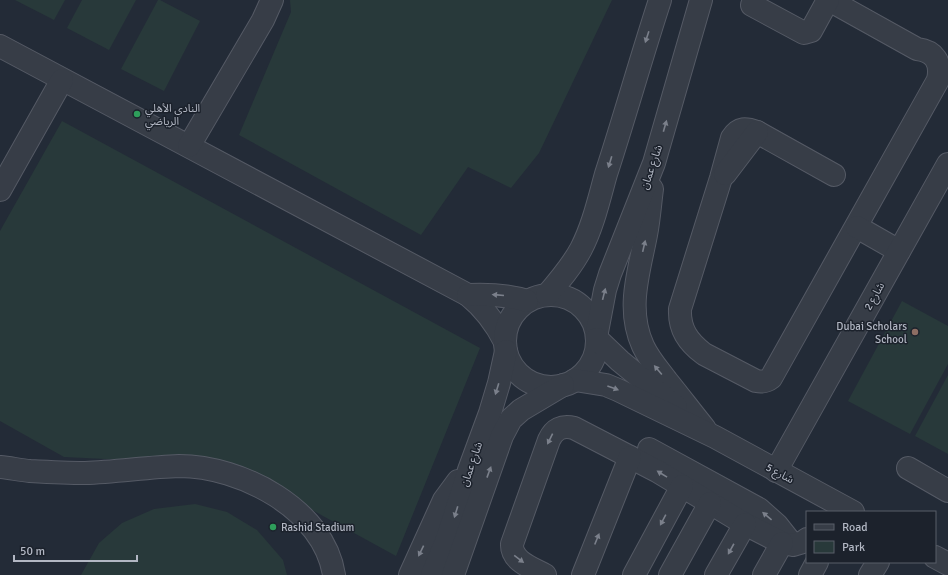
<svg xmlns="http://www.w3.org/2000/svg" width="948" height="575" viewBox="0 0 948 575" font-family="Signika,'Noto Sans Arabic',sans-serif">
<style>
.green{fill:#28393a}
.lines{fill:none;stroke-linecap:round;stroke-linejoin:round}
.minor-casing{stroke:#555a65;stroke-width:24}
.minor{stroke:#373d47;stroke-width:22}
.oneway{fill:#7b808b}
.leisure-dot{fill:#2e9e5b;stroke:#1c222c;stroke-width:1.5}
.education-dot{fill:#8d6e63;stroke:#1c222c;stroke-width:1.5}
.labels{text-anchor:middle;stroke-width:3;stroke-linejoin:round;paint-order:stroke}
.poi-label{font-size:11px;fill:#b2b7c3;stroke:#1c222c;text-anchor:start}
.street-label{font-size:11px;fill:#b2b7c3;stroke:#1c222c}
</style>
<rect width="100%" height="100%" fill="#232b37"/>
<g class="green">
<polygon points="15,0 65,0 54,20"/>
<polygon points="82,0 136,0 109,50 67,28"/>
<polygon points="158,0 160,0 200,21 164,91 121,69"/>
<polygon points="290,0 612,0 539,153 511,188 468,167 421,235 239,135 291,12"/>
<polygon points="62,121 480,348 396,556 230,465 64,457 0,421 0,231"/>
<polygon points="902,301 948,326 948,364 910,434 848,401"/>
<polygon points="948,375 948,454 915,436"/>
<polygon points="195,504 227,512 257,530 283,560 287,575 81,575 99,543 122,523 154,509"/>
</g>
<g class="lines">
<g class="minor-casing">
<g id="minor">
<path d="M829,0L917,49C934,51 942,62 938,80L771,378C766,382 762,382 756,381L704,354C688,342 679,329 680,309L721,178L732,138C739,127 746,128 757,132L834,175"/>
<polyline points="752,5 804,33 811,31 828,0"/>
<path d="M0,46L468,295C484,308 496,324 505,342"/>
<polyline points="189,146 263,20 272,0"/>
<polyline points="725,174 757,132"/>
<path d="M652,189C650,204 649,220 646,235C639,272 626,309 643,346C649,359 658,369 667,381C680,397 692,413 705,429"/>
<polyline points="0,190 62,80"/>
<polyline points="857,227 899,251"/>
<circle cx="551" cy="341" r="46"/>
<path d="M468,295C489,294 508,295 527,301"/>
<path d="M547,295C560,280 572,266 581,249C593,226 599,199 606,174C625,116 641,58 660,0"/>
<polyline points="597,332 605,290 610,274 654,163 701,0"/>
<polyline points="597,339 620,361 676,407"/>
<polyline points="575,380 606,385 618,390 715,437 853,512"/>
<polyline points="649,449 759,509 777,525 792,544"/>
<path d="M0,467C10,468 20,470 30,471C48,472 67,473 85,473C116,472 148,467 179,466C241,466 324,509 334,575"/>
<polyline points="908,468 948,491"/>
<polyline points="776,471 948,164"/>
<polyline points="935,557 948,564"/>
<polyline points="410,575 444,500 458,481"/>
<polyline points="432,575 447,539 469,470 490,413 499,383 506,351"/>
<polyline points="453,575 502,436 511,419 521,410 563,385"/>
<path d="M545,575C532,568 511,561 512,544L549,440C554,429 562,425 574,428L657,471L745,524L782,543L793,545L803,542L807,539"/>
<polyline points="583,575 630,457"/>
<polyline points="634,575 682,486"/>
<polyline points="670,575 710,503"/>
<polyline points="716,575 745,524"/>
<polyline points="764,575 782,543"/>
<polyline points="810,575 817,562"/>
<polyline points="870,575 878,562"/>
</g>
</g>
<use href="#minor" class="minor"/>
</g>
<defs><path id="oneway-solid" d="M-6-.8H1V-3.2L6.5 0L1 3.2V.8H-6Z"/></defs>
<g class="oneway">
<use href="#oneway-solid" transform="translate(647 37) rotate(108)"/>
<use href="#oneway-solid" transform="translate(665 126) rotate(-74)"/>
<use href="#oneway-solid" transform="translate(610 162) rotate(107)"/>
<use href="#oneway-solid" transform="translate(644 246) rotate(-77)"/>
<use href="#oneway-solid" transform="translate(604 294) rotate(-76)"/>
<use href="#oneway-solid" transform="translate(498 295) rotate(-175)"/>
<use href="#oneway-solid" transform="translate(658 370) rotate(-130)"/>
<use href="#oneway-solid" transform="translate(613 388) rotate(20)"/>
<use href="#oneway-solid" transform="translate(497 389) rotate(107)"/>
<use href="#oneway-solid" transform="translate(550 439) rotate(116)"/>
<use href="#oneway-solid" transform="translate(489 472) rotate(-70)"/>
<use href="#oneway-solid" transform="translate(662 474) rotate(-148)"/>
<use href="#oneway-solid" transform="translate(456 512) rotate(107)"/>
<use href="#oneway-solid" transform="translate(767 516) rotate(-140)"/>
<use href="#oneway-solid" transform="translate(663 520) rotate(118)"/>
<use href="#oneway-solid" transform="translate(597 539) rotate(-68)"/>
<use href="#oneway-solid" transform="translate(731 549) rotate(119)"/>
<use href="#oneway-solid" transform="translate(421 551) rotate(116)"/>
<use href="#oneway-solid" transform="translate(519 559) rotate(37)"/>
</g>
<g class="leisure-dot">
<circle cx="137" cy="114" r="4"/>
<circle cx="273" cy="527" r="4"/>
</g>
<circle class="education-dot" cx="915" cy="332" r="4"/>
<g class="labels">
<g class="poi-label">
<text x="145" y="112">النادي الأهلي<tspan x="145" dy="13">الرياضي</tspan></text>
<text x="907" y="330" text-anchor="end">Dubai Scholars<tspan x="907" dy="13">School</tspan></text>
<text x="281" y="531">Rashid Stadium</text>
</g>
<g class="street-label">
<text transform="translate(651 167) rotate(-71)" y="4">شارع عمان</text>
<text transform="translate(874 296) rotate(-61)" y="4">شارع 2</text>
<text transform="translate(471 464) rotate(-71)" y="4">شارع عمان</text>
<text transform="translate(780 473) rotate(28)" y="4">شارع 5</text>
</g>
</g>
<rect x="806" y="511" width="130" height="52" fill="#1c222c" stroke="#585e68"/>
<rect x="814" y="524" width="20" height="6" fill="#373d47" stroke="#585e68"/>
<text x="842" y="531" font-size="12" fill="#b2b7c3">Road</text>
<rect x="814" y="541" width="20" height="12" fill="#28393a" stroke="#585e68"/>
<text x="842" y="551" font-size="12" fill="#b2b7c3">Park</text>
<path d="M14 555v6h123v-6" fill="none" stroke="#b2b7c3" stroke-width="2"/>
<text x="20" y="555" font-size="12" fill="#b2b7c3" stroke="#1c222c" stroke-width="3" paint-order="stroke">50 m</text>
</svg>
